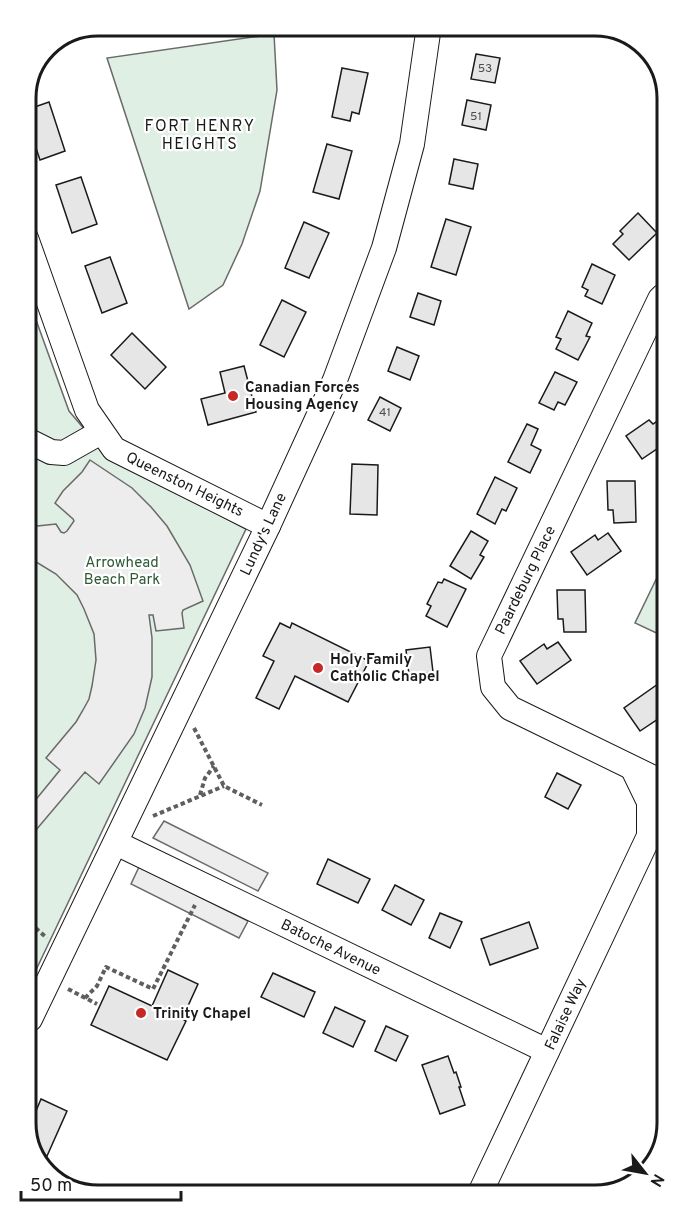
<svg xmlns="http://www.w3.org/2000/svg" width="693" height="1221" viewBox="0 0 693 1221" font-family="Overpass,sans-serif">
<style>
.green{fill:#e0efe3;stroke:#6a6a6a;stroke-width:1.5}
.parking{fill:#ededed;stroke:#6a6a6a;stroke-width:1.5}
.building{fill:#e6e6e6;stroke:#1a1a1a;stroke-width:1.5}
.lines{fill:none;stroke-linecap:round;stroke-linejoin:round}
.minor-casing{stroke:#1a1a1a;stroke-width:26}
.path{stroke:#5f5f5f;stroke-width:4;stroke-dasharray:4.5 3;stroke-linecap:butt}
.minor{stroke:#fff;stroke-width:24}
.poi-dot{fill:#c62828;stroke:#fff;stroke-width:2}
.labels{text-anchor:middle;stroke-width:4.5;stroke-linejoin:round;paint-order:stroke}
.number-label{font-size:12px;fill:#4d4d4d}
.poi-label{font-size:15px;font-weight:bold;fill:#1a1a1a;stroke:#fff;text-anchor:start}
.street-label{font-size:15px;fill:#1a1a1a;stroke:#fff}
.park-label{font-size:15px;fill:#2b5a34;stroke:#fff}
.neighbourhood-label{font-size:16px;letter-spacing:1.5px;fill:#1a1a1a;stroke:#fff}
.rim{fill:none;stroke:#1a1a1a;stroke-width:3}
</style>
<rect width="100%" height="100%" fill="#fff"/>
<g class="green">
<polygon points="274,34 277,90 260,191 242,244 223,285 189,309 107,58"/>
<polygon points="27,295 69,411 108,457 246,529 35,972 30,970"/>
<polygon points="664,563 665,637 635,623"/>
</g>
<g class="parking">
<polygon points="90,460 132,488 151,507 167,526 190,565 203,601 183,610 182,613 184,628 156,631 153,615 149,615 152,638 152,677 145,708 134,734 99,784 85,772 36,830 29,825 29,808 60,770 46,758 76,722 83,710 89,699 92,686 96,660 94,634 84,609 77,595 56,574 28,557 28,527 56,524 61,532 64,533 67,531 74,521 73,519 55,503 63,491 82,472"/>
<polygon points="164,821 268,873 258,891 153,838"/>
<polygon points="139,867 248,921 239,938 131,884"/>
</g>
<g class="building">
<polygon points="476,54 500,58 495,83 471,79"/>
<polygon points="342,68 368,73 359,114 352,112 350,121 332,117"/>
<polygon points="467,100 491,105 486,130 462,125"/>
<polygon points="49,102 65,151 40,160 26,118 26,110"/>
<polygon points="327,144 352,151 339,199 313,192"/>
<polygon points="454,159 478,164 473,189 449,184"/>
<polygon points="81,177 97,224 72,233 56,185"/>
<polygon points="638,213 657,233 629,260 613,244 623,234 620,231"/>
<polygon points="446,219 471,227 456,275 431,267"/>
<polygon points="304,222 329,233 309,278 285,268"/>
<polygon points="110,257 127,303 102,313 85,266"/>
<polygon points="592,264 615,275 602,304 585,296 588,290 582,287"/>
<polygon points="418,293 441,301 434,325 410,317"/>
<polygon points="282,300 306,312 284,357 260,345"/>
<polygon points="568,311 592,323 586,336 590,337 578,360 556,349 561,339 556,337"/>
<polygon points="132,333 166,367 145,389 111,355"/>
<polygon points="397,347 419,356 410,380 388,371"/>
<polygon points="244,366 256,412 208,425 201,399 225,393 220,372"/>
<polygon points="555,372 577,382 565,405 558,402 554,410 539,403"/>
<polygon points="380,397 401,408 390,431 368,420"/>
<polygon points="663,417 664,444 642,459 626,436 649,420 653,424"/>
<polygon points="527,424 538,429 531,445 541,450 530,473 508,462"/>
<polygon points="352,464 378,465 377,515 350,514"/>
<polygon points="495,477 517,488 506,511 502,509 495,524 477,514"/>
<polygon points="607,481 635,481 636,522 614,523 613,510 608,510"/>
<polygon points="471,531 488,541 480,555 484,557 471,579 450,566"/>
<polygon points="608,533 621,551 587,575 571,552 595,535 598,540"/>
<polygon points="444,579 466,589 447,627 426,616 431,606 427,604 438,582 442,583"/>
<polygon points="557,590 585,590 586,632 564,632 563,619 558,619"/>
<polygon points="280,623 290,628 292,623 369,661 348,702 295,676 279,709 256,698 274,661 263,656"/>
<polygon points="558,642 571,660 537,684 520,661 544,644 547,649"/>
<polygon points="430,647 433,672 409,675 406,650"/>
<polygon points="658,684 665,694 665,706 660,710 664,715 640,731 624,708"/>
<polygon points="557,773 581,785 568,809 545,797"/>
<polygon points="328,859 370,879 358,903 317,884"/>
<polygon points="395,885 424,900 411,925 382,910"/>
<polygon points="440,913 462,922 450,948 429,938"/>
<polygon points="529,922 538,948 490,965 481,939"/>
<polygon points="168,970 198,984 182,1019 186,1021 167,1060 91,1025 109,986 152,1006"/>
<polygon points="273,973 315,992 304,1017 261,997"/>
<polygon points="335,1007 365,1021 353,1047 323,1033"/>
<polygon points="386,1026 408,1036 396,1061 375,1051"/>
<polygon points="448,1056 454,1073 456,1072 461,1087 459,1087 465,1105 440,1114 422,1065"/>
<polygon points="41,1099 67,1111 47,1156 31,1149 31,1123"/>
</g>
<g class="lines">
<g class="minor-casing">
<g id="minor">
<polyline points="26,238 87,410 114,449 268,526"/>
<polyline points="663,296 660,299 489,656 493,687 510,708 666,784"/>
<polyline points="27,440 51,452 64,453 101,432"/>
<polyline points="116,843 547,1051"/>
<polyline points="30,1019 268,526 335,380 384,248 412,144 429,26"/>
<polyline points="481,1191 649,836 649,802 633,769"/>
</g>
</g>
<g class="path">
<polyline points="194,728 224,786 262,805"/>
<polyline points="200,795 205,778 214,766"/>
<polyline points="153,816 224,786"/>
<polyline points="30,923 47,938"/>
<polyline points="68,989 97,1004"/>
<polyline points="85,998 97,986 106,967 153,989 195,905"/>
</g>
<use href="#minor" class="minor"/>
</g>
<g class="poi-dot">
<circle cx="233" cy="396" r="6"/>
<circle cx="318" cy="668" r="6"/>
<circle cx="141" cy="1013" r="6"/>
</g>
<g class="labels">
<g class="number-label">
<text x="485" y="72">53</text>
<text x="476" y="120">51</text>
<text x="385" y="416">41</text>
</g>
<g class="poi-label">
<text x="245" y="392">Canadian Forces<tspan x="245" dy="17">Housing Agency</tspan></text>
<text x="330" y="664">Holy Family<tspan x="330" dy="17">Catholic Chapel</tspan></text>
<text x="153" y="1018">Trinity Chapel</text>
</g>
<g class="street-label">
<text transform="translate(185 484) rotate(26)" y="5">Queenston Heights</text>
<text transform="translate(263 534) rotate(-65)" y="5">Lundy's Lane</text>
<text transform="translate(525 580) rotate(-64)" y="5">Paardeburg Place</text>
<text transform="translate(331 947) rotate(26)" y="5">Batoche Avenue</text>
<text transform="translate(565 1014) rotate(-65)" y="5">Falaise Way</text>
</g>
<g class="park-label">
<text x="122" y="567">Arrowhead<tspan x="122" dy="17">Beach Park</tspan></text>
</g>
<g class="neighbourhood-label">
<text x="200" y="131">FORT HENRY<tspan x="200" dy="18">HEIGHTS</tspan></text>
</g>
</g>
<path d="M0 0H693V1221H0ZM98 36H595A62 62 0 0 1 657 98V1123A62 62 0 0 1 595 1185H98A62 62 0 0 1 36 1123V98A62 62 0 0 1 98 36Z" fill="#fff" fill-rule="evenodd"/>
<path class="rim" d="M98 36H595A62 62 0 0 1 657 98V1123A62 62 0 0 1 595 1185H98A62 62 0 0 1 36 1123V98A62 62 0 0 1 98 36Z"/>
<g transform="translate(645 1173) rotate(121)" stroke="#ffffff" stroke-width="4.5" paint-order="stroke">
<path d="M0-4.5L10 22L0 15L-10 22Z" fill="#1a1a1a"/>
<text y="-9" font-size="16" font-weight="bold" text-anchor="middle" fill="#1a1a1a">N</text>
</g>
<path d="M21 1191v9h160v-9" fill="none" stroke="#1a1a1a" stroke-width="3"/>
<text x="30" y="1191" font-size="18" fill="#1a1a1a" stroke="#ffffff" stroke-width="4.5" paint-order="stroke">50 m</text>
</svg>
